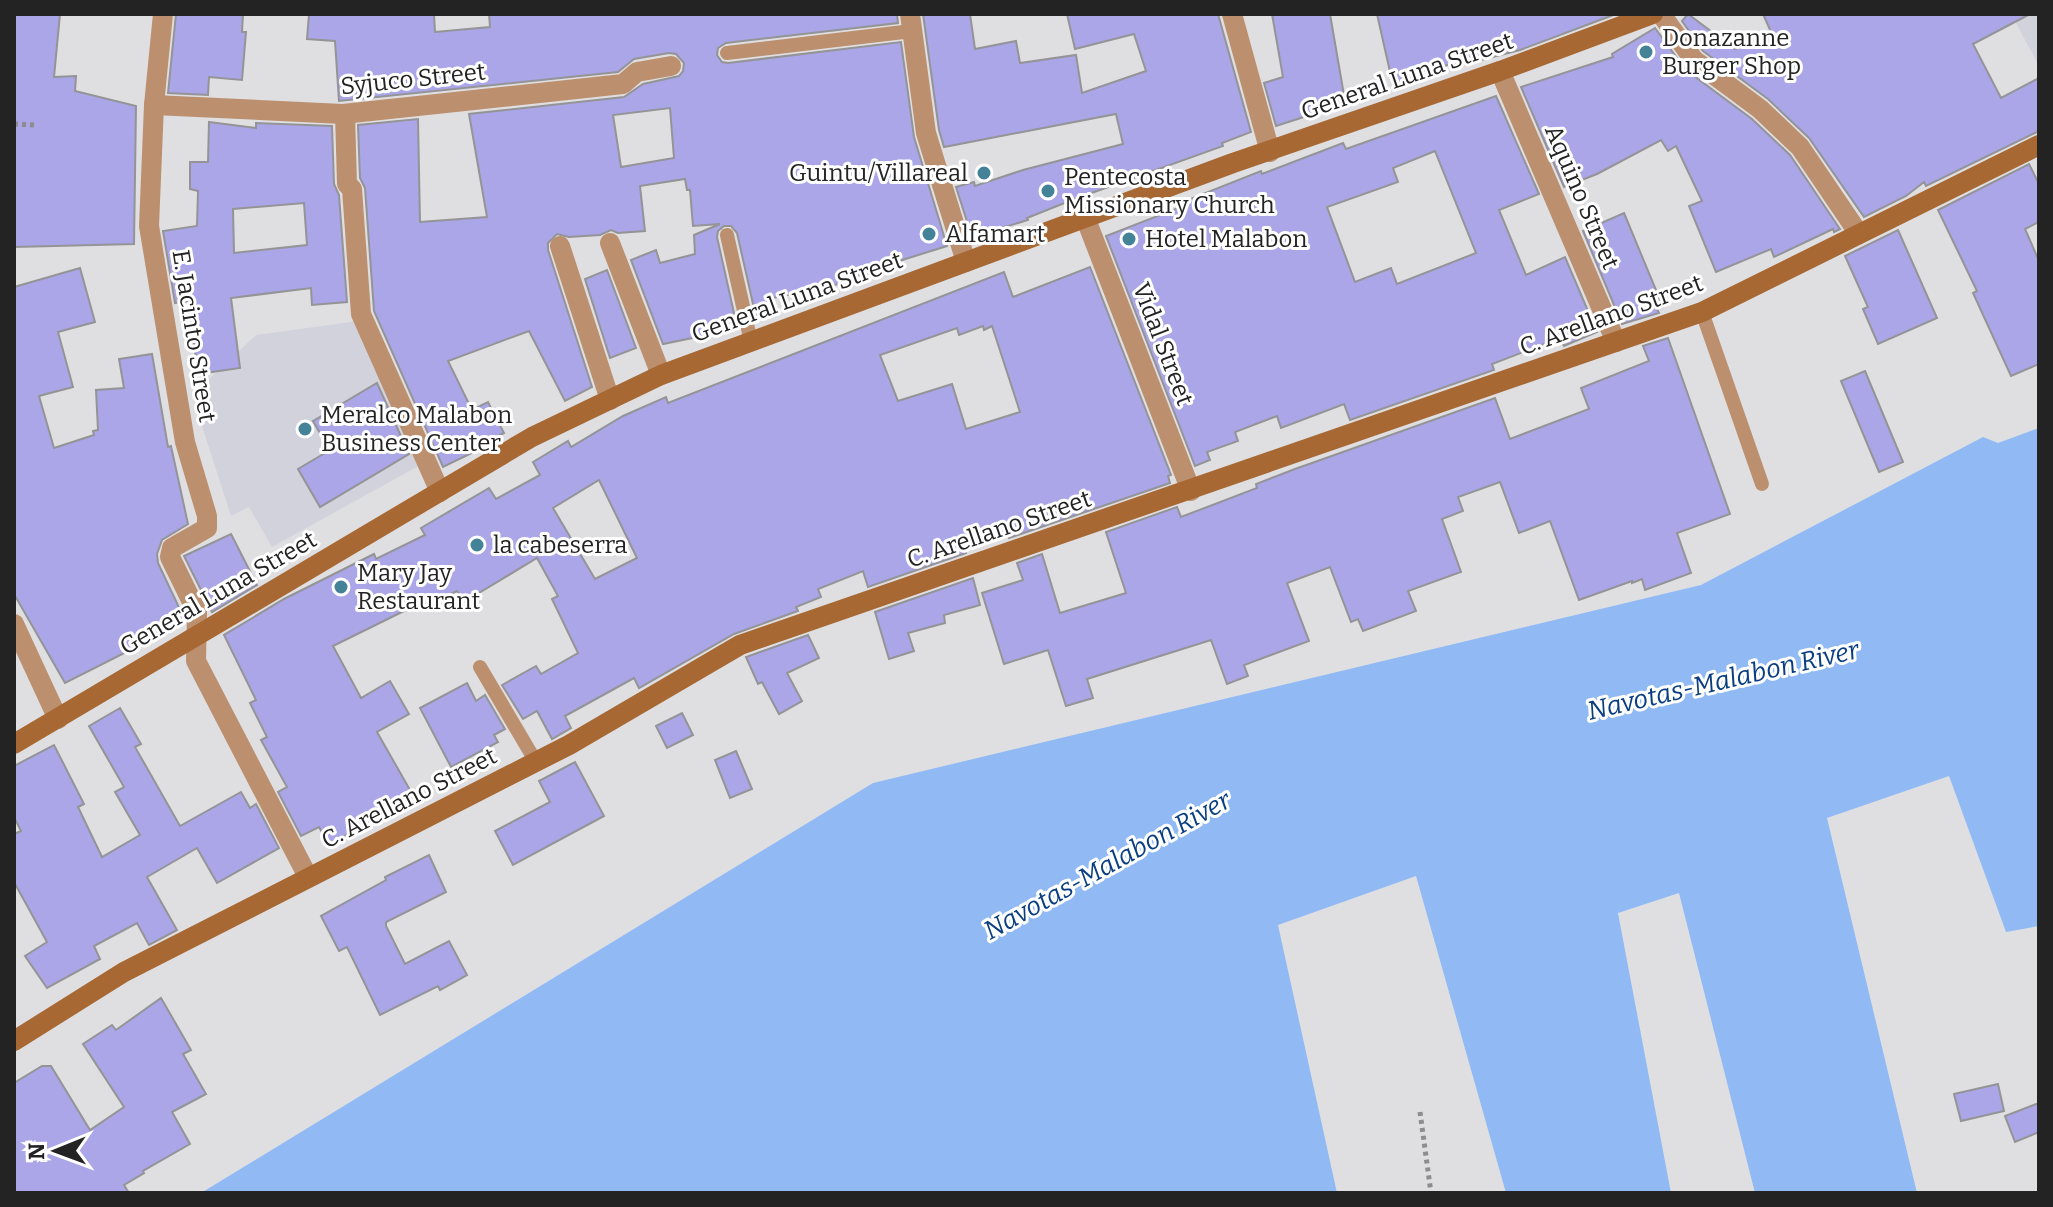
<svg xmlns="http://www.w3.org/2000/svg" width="2053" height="1207" viewBox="0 0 2053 1207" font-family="Bitter,serif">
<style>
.built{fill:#d2d2dd}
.water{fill:#91baf4}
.building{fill:#aaa6e8;stroke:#949497;stroke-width:2;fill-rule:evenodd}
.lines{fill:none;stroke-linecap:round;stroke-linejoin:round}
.path{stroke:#8d8d8f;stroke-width:5;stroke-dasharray:4 4;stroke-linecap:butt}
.service{stroke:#bc906f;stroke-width:14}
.minor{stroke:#bc906f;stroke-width:20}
.secondary{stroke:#a76833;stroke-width:20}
.poi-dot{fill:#448397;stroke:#fff;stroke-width:3}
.labels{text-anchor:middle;stroke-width:6;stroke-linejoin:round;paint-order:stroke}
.poi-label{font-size:24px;fill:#232324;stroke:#fff;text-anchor:start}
.street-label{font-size:24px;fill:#232324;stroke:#fff}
.water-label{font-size:26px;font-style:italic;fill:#0a3e82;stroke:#fff}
</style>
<rect width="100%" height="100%" fill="#dfdfe2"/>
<g class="built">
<polygon points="2011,14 2039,14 2039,66"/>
<polygon points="358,321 424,463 272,547 249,507 231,516 192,395 256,335"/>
</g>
<polygon class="water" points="2039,428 2039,926 2006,932 1949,776 1827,818 1917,1193 1755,1193 1679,893 1618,913 1671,1193 1506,1193 1416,876 1278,925 1337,1193 201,1193 873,783 1701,585 1983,437 1998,443"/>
<g class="building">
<polygon points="14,14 60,14 54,77 76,76 75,91 136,106 134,244 15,247"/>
<polygon points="176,14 243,14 242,32 246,32 242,80 209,77 208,95 168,93"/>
<path d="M309,14H434L435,32L490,27L489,14H897L898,23L726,43L718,48L717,55L722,62L728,63L901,42L914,137L947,246L880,267L881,271L847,278L848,282L773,298L777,313L756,317L737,233L731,226H724L718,231L717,237L736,322L720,325L722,332L663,344L631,260L656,250L660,263L695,254L694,235L720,224L693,226L690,190H687L685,179L640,186L645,231L618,233L611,230L600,235L569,237L557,234L548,243V250L592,387L565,401L529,331L448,361L472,410L488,402L504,433L475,448L476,451L443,467L374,311L365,188L360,178L358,125L418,119L420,222L487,217L469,114L624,97L643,84L679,76L683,71L684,63L676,54L669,53L634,59L618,72L339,101L335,41L307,39ZM670,108L674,158L621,167L613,115Z"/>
<polygon points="923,14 970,14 975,49 1016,41 1020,63 1076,55 1082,93 1146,71 1134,34 1075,49 1067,14 1218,14 1251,132 1222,143 1223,146 1072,200 1027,218 1028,220 972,237 956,187 974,182 975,186 1023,170 1123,144 1116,114 944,147 939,130"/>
<polygon points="1272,14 1330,14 1345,101 1311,107 1313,114 1276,126 1264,83 1283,77"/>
<polygon points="1377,14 1616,14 1520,50 1457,66 1456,63 1411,74 1412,81 1393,85"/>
<polygon points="1688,14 1735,49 1771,32 1763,14 2030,14 1973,44 2001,98 2039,78 2039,131 1926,186 1924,182 1906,196 1864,217 1809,138 1768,99 1703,51 1682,21"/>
<polygon points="1655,28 1686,70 1752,119 1790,155 1840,229 1834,232 1833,229 1774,257 1771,249 1716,272 1689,206 1702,201 1676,146 1668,151 1661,140 1597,174 1564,187 1521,87 1613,57 1612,54"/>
<path d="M1496,96L1539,194L1499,210L1526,275L1565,257L1597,332L1564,346L1560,338L1492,364L1494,370L1350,420L1344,404L1281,428L1277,416L1235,432L1238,441L1207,452L1210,460L1195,466L1106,236L1181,207L1180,203L1261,171L1262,174L1343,143L1346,149ZM1435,151L1476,253L1397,284L1391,268L1355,282L1327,207L1398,182L1393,168Z"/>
<path d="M209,122L256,128V123L332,126L334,184L339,195L347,302L312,305L311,288L231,298L240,368L198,374L188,301L175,303L163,231L197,226L198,191L190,189V162H208ZM304,203L307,245L234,253L233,209Z"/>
<polygon points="2029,164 2039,184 2039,222 2025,229 2039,261 2039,364 2011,376 1973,293 1977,291 1938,210"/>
<polygon points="1624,213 1663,307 1657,309 1659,313 1622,324 1583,231"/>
<polygon points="1898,230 1937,318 1878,344 1863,309 1868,307 1845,256"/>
<path d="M1090,267L1171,475L1168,476L1170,483L1009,538L1006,533L965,547L966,553L868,587L863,571L818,589L821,597L796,607L798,611L734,634L639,688L634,678L565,716L571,728L552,739L537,711L523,719L502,685L536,666L541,674L578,653L552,599L558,596L537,558L464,602L457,591L416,611L414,606L333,646L361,698L390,681L409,714L377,732L414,797L329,845L319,827L301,836L278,792L287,787L261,740L267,737L250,703L256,700L224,635L284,599L374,554L376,559L425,535L421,528L489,488L496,499L540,475L533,462L568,441L571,447L623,416L666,397L668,403L1004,272L1013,297ZM983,326L984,330L992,326L1020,412L966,429L952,384L898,401L880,355L957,328L959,335ZM599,480L637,558L595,579L553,508Z"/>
<polygon points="80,268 95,322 58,332 73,387 39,396 54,448 94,435 93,431 98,430 96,390 124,388 119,359 152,354 168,447 171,446 188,524 162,540 157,554 158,563 184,618 146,638 148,641 65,683 14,594 14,287"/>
<polygon points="607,270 636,348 610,358 585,279"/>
<polygon points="1668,338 1730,514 1677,533 1691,573 1645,590 1642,579 1632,583 1632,581 1579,600 1550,521 1519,533 1500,482 1458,497 1463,511 1442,519 1461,572 1408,591 1416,611 1363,631 1358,619 1351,622 1330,567 1287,583 1309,641 1244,665 1248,676 1227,684 1211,640 1087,679 1093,698 1066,706 1048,650 1004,664 982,593 1023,580 1017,563 1042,554 1060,613 1126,593 1106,532 1177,507 1181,517 1257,488 1256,484 1295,469 1495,398 1510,439 1589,409 1581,388 1649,361 1643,346"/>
<polygon points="1865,371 1903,462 1879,472 1841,381"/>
<polygon points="377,383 409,454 320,507 298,469 330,450 313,421"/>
<polygon points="231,534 257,585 212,612 184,556"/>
<polygon points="973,578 980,605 944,615 945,623 908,633 914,651 889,659 875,612"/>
<polygon points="808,635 819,658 787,673 802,701 779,714 762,682 758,684 746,657"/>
<polygon points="467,683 476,701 485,695 505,729 494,735 498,742 451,767 420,708"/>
<polygon points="120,708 141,744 135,747 180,826 241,792 250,808 256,804 279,848 217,883 197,848 147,877 177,930 149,945 137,923 94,946 100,959 47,988 25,956 47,942 14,882 14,834 21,831 14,817 14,766 54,745 84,804 78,807 102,857 140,835 115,792 124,787 89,726"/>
<polygon points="682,713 693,735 667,748 656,726"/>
<polygon points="736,751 752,789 730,798 715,760"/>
<polygon points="575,762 604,816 513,865 495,831 550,802 539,781"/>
<polygon points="429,855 446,892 386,922 386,926 405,964 449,941 467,975 440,990 438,986 380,1015 347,947 339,951 321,916 386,880 385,877"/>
<polygon points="161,998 191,1050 183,1054 206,1094 172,1112 190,1144 143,1171 144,1173 124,1185 129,1193 14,1193 14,1083 42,1066 51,1066 90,1130 124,1107 83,1044 112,1025 116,1030"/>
<polygon points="1998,1084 2004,1111 1961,1121 1954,1094"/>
<polygon points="2039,1103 2039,1132 2015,1142 2005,1116"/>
</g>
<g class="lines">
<g class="path">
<polyline points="14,124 35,125"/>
<polyline points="1420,1112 1431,1193"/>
</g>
<g class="service">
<polyline points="727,53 912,31"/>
<polyline points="727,235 751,342"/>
<polyline points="1702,312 1762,484"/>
<polyline points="480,667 536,762"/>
</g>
<g class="minor">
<polyline points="163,14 154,105 149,226 185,442 207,516 207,528 172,548 170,557 197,612 196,661 308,877"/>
<polyline points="910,14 926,133 966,262"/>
<polyline points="1232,14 1270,152"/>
<polyline points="1661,14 1694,60 1760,109 1800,147 1859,234"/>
<polyline points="1500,71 1616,342"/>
<polyline points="154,105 343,114 623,84 637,72 671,66"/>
<polyline points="345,114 347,184 352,189 361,314 440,492"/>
<polyline points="1085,217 1191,491"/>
<polyline points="610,243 661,375"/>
<polyline points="560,246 610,400"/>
<polyline points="14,624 58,719"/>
</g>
<g class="secondary">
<polyline points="14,744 532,437 661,375 1233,163 1500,71 1653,14"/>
<polyline points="14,1041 124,972 569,745 740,645 1702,312 2039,145"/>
</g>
</g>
<g class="poi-dot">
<circle cx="1646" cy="52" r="8"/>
<circle cx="984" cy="173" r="8"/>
<circle cx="1048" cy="191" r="8"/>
<circle cx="929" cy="234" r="8"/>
<circle cx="1129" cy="239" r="8"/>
<circle cx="305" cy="429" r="8"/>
<circle cx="477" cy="545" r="8"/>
<circle cx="341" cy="587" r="8"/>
</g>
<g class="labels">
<g class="poi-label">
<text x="1662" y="46">Donazanne<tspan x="1662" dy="28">Burger Shop</tspan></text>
<text x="968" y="181" text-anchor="end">Guintu/Villareal</text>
<text x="1064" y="185">Pentecosta<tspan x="1064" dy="28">Missionary Church</tspan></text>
<text x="945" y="242">Alfamart</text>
<text x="1145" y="247">Hotel Malabon</text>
<text x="321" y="423">Meralco Malabon<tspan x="321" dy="28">Business Center</tspan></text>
<text x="493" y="553">la cabeserra</text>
<text x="357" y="581">Mary Jay<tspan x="357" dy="28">Restaurant</tspan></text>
</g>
<g class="street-label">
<text transform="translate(1407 76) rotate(-19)" y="8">General Luna Street</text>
<text transform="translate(413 79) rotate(-6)" y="8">Syjuco Street</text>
<text transform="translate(1582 197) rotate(67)" y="8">Aquino Street</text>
<text transform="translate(797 297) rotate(-20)" y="8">General Luna Street</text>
<text transform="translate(1611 315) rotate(-20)" y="8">C. Arellano Street</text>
<text transform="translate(194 336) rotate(81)" y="8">E. Jacinto Street</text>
<text transform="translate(1163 344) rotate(69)" y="8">Vidal Street</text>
<text transform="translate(999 529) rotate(-19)" y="8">C. Arellano Street</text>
<text transform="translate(218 593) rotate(-30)" y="8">General Luna Street</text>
<text transform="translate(409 798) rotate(-27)" y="8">C. Arellano Street</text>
</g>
<g class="water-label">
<text transform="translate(1723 680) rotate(-13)" y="9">Navotas-Malabon River</text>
<text transform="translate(1107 865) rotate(-29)" y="9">Navotas-Malabon River</text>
</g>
</g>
<rect width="2053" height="1207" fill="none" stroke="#232324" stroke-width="32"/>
<g transform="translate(56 1151) rotate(269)" stroke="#ffffff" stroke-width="6" paint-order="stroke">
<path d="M0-6L14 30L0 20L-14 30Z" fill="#232324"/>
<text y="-12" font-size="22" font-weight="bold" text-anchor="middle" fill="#232324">N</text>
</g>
</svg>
